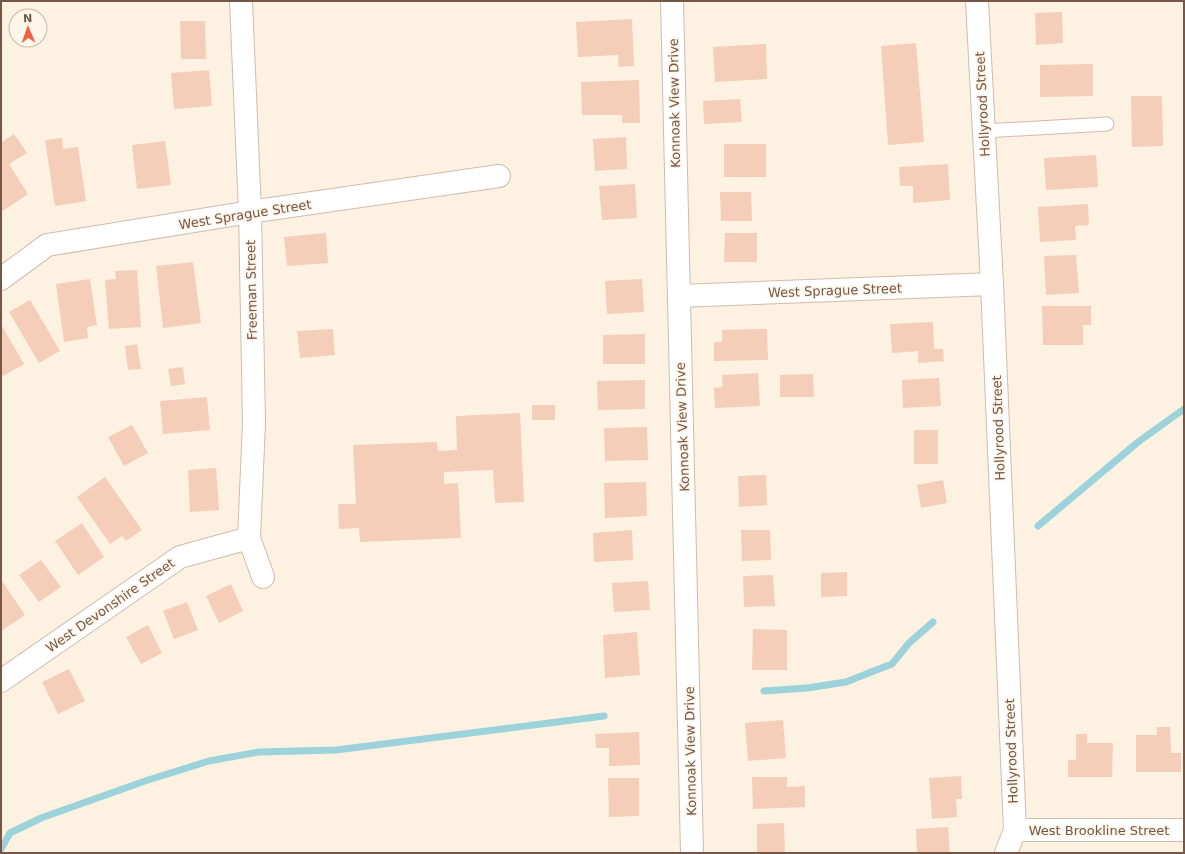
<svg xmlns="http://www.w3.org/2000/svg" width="1185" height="854" viewBox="0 0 1185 854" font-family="'DejaVu Sans',sans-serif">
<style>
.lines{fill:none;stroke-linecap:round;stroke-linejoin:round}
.stream{stroke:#9cd2da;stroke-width:7}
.building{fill:#f4ceb8}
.service-casing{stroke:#d1bbab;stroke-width:15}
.minor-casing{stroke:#d1bbab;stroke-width:24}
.service{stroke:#fff;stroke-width:13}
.minor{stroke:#fff;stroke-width:22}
.labels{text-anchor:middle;stroke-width:3;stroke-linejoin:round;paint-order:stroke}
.street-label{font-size:13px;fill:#765647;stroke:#fff6e9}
</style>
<rect width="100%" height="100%" fill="#fdf2e2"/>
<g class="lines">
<g class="stream">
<polyline points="1038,526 1138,442 1184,409"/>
<polyline points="764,691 807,688 846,682 884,667 892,664 909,643 933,622"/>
<polyline points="1,849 10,833 41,818 145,781 209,761 259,752 336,750 604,716"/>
</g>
</g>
<g class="building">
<polygon points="1062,12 1063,43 1036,45 1035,13"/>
<polygon points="632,19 634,66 619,67 618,55 578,57 576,22"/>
<polygon points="180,21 205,21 206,59 181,59"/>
<polygon points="916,43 924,142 888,145 881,46"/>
<polygon points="766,44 767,79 715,82 713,47"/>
<polygon points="1093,64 1093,96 1040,97 1040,65"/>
<polygon points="209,70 212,106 174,109 171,73"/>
<polygon points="639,80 640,123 622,123 622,115 582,115 581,82"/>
<polygon points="1131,96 1162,96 1163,146 1132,147"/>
<polygon points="740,99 742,122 704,124 703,101"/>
<polygon points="14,134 27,153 9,164 28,194 1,212 1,143"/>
<polygon points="626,137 627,169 595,171 593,139"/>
<polygon points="62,138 63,149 78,147 86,201 55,206 45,140"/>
<polygon points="165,141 171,185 137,189 132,145"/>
<rect x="724" y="144" width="42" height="33"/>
<polygon points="1096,155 1098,187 1046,190 1044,158"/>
<polygon points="948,164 950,200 913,203 913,186 900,186 899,167"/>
<polygon points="635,184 637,218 602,220 599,186"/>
<polygon points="720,192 751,192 752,221 721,221"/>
<polygon points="1088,204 1089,225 1075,226 1076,240 1040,242 1038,207"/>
<polygon points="326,233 328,263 287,266 284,237"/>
<polygon points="725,233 757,233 757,262 724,262"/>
<polygon points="1076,255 1079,293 1046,295 1044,256"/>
<polygon points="193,262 201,323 163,328 156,266"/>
<polygon points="137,270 141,327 109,329 105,280 116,279 115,271"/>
<polygon points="90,279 97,325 87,327 88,338 64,342 56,284"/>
<polygon points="642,279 644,312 607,314 605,281"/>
<polygon points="30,300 60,351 39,363 9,312"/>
<polygon points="1042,306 1091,306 1091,325 1083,325 1083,345 1043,345"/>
<polygon points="933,322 934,349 943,349 944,361 918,363 918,351 892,353 890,324"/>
<polygon points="2,326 24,364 3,376 1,372"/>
<polygon points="333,329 335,355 300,358 297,331"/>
<polygon points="767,329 768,360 714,361 714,342 722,342 722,330"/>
<polygon points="645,334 645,364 603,364 603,335"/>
<polygon points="137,344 141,369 128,370 125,346"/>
<polygon points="183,367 185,384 171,386 168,369"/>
<polygon points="758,373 760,406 715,408 714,388 723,387 722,375"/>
<polygon points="813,374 814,397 780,397 780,375"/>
<polygon points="939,378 941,406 903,408 902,380"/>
<polygon points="645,380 645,409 598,410 597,381"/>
<polygon points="207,397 210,430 163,434 160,401"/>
<rect x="532" y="405" width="23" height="15"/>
<polygon points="520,413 524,502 495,503 493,470 444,472 444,484 458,483 461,538 360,542 359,528 339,529 338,504 356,504 353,445 437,442 438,451 457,450 456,416"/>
<polygon points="132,425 148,453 124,466 108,437"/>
<polygon points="647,427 648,460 605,461 604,428"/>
<rect x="914" y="430" width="24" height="34"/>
<polygon points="216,468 219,510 190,512 188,470"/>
<polygon points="766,475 767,505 739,507 738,476"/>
<polygon points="105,477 142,530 126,541 122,536 110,544 77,497"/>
<polygon points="943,480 947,503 921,508 917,485"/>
<polygon points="646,482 647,516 605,518 604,483"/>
<polygon points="82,523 104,557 78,575 55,541"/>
<polygon points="632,530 633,560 594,562 593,533"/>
<polygon points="741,530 770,530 771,560 742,561"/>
<polygon points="41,560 61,587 39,602 19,575"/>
<polygon points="847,572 847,596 821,597 821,573"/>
<polygon points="773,575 775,606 744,607 743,576"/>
<polygon points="1,581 2,581 25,615 1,631"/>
<polygon points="648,581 650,610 614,612 612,583"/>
<polygon points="231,584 243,611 219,623 206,596"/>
<polygon points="187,602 198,630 174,639 163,611"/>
<polygon points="148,625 162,653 141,664 126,637"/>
<polygon points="753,629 787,630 787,670 752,670"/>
<polygon points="637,632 640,675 605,678 603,635"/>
<polygon points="69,669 85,701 58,714 42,682"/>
<polygon points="783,720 786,758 748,761 745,723"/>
<polygon points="1157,727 1170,727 1171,753 1181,753 1181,772 1136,772 1136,735 1157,735"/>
<polygon points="639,732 640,765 609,766 609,748 596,748 595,734"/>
<polygon points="1076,734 1087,734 1087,743 1113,743 1112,777 1068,777 1068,760 1076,760"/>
<polygon points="961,776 962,799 956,799 957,817 932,819 929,778"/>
<polygon points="752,777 787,777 787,787 805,786 805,807 753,809"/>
<polygon points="608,778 639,778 639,816 609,817"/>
<polygon points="784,823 785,853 757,853 757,824"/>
<polygon points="948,827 950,853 917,853 916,829"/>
</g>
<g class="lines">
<g class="service-casing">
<polyline id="service" points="984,131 1107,124"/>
</g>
<g class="minor-casing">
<g id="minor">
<polyline points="241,1 250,212 254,423 249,538 263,577"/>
<polyline points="672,1 692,853"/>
<polyline points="977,1 992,284 1015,830 1006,853"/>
<polyline points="1,279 47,245 250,212 499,176"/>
<polyline points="679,296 992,284"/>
<polyline points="1,681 180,557 249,538"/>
<polyline points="1015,830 1184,830"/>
</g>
</g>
<use href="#service" class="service"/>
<use href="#minor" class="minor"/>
</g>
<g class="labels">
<g class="street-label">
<text transform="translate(674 103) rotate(-91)" y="5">Konnoak View Drive</text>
<text transform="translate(982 104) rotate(-93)" y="5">Hollyrood Street</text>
<text transform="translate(245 214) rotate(-9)" y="5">West Sprague Street</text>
<text transform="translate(251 290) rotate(-91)" y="5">Freeman Street</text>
<text transform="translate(835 290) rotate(-2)" y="5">West Sprague Street</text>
<text transform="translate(682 427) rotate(-92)" y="5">Konnoak View Drive</text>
<text transform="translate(998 428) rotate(-92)" y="5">Hollyrood Street</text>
<text transform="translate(110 605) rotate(-35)" y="5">West Devonshire Street</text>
<text transform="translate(690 751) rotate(-91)" y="5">Konnoak View Drive</text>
<text transform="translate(1011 751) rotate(-92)" y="5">Hollyrood Street</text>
<text x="1099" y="835">West Brookline Street</text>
</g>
</g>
<rect width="1185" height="854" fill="none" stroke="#765647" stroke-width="4"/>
<g transform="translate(28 28) rotate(358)"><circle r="19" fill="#fff6e9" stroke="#c8b6a8"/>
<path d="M0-3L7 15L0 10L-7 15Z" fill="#ed6241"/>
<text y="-6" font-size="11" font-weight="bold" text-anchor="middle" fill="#765647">N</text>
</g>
</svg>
